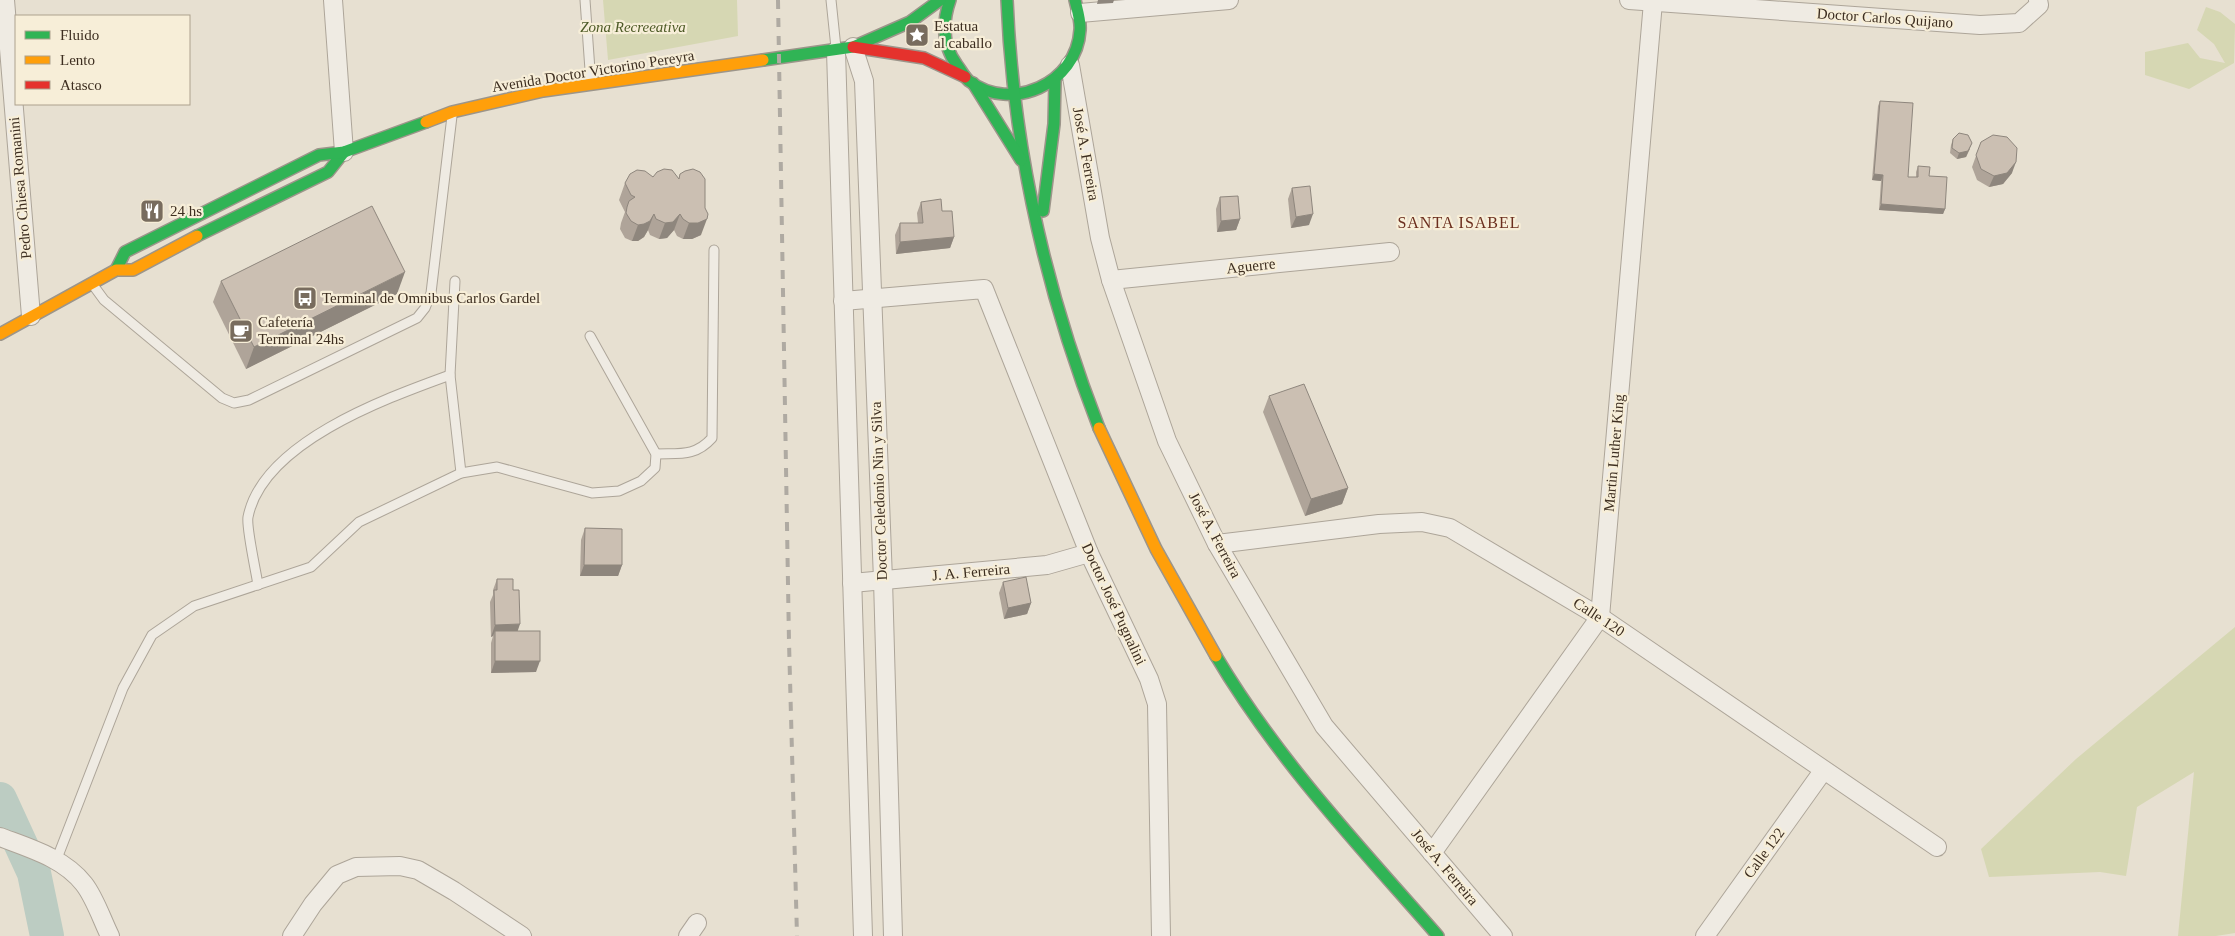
<svg xmlns="http://www.w3.org/2000/svg" width="2235" height="936" viewBox="0 0 2235 936" font-family="'Times New Roman',serif">
<style>
.green{fill:#d6d7b3}
.lines{fill:none;stroke-linecap:round;stroke-linejoin:round}
.river{stroke:#bcccc2;stroke-width:34}
.lane-casing{stroke:#ada599;stroke-width:11}
.street-casing{stroke:#ada599;stroke-width:20}
.fast-casing{stroke:#9c958a;stroke-width:14}
.slow-casing{stroke:#9c958a;stroke-width:14}
.jam-casing{stroke:#9c958a;stroke-width:14}
.lane{stroke:#efebe3;stroke-width:9}
.street{stroke:#efebe3;stroke-width:18}
.fast{stroke:#30b455;stroke-width:11}
.slow{stroke:#ff9f0a;stroke-width:11}
.jam{stroke:#e5322d;stroke-width:11}
.rail{stroke:#afaaa2;stroke-width:4;stroke-dasharray:9 9;stroke-linecap:butt}
.wall{fill:#afa499}
.shaded-wall{fill:#8e867d}
.building{fill:#cbbfb2;stroke:#8e867d}
.labels{text-anchor:middle;stroke-width:4.5;stroke-linejoin:round;paint-order:stroke}
.street-label{font-size:15px;fill:#3d2e20;stroke:#f7eed8}
.poi-label{font-size:15px;fill:#3d2e20;stroke:#f7eed8;text-anchor:start}
.park-label{font-size:15px;font-style:italic;fill:#4d5a26;stroke:#f7eed8}
.neighbourhood-label{font-size:16px;letter-spacing:1px;fill:#6b2e1e;stroke:#f7eed8}
</style>
<rect width="100%" height="100%" fill="#e7e0d1"/>
<g class="green">
<polygon points="603,0 737,0 738,36 608,60"/>
<polygon points="2206,7 2220,12 2235,24 2234,63 2189,89 2145,75 2145,52 2188,43 2200,58 2225,63 2214,44 2197,30"/>
<polygon points="2235,627 2235,933 2216,936 2178,936 2194,772 2137,807 2126,876 2100,872 1989,877 1981,849 2076,759"/>
</g>
<g class="lines">
<polyline class="river" points="0,799 34,873 47,936"/>
<g class="lane-casing">
<g id="lane">
<polyline points="585,0 591,84"/>
<polyline points="831,0 836,48"/>
<polyline points="455,281 450,375 461,473"/>
<polyline points="93,285 104,300 222,398 234,403 249,400 417,318 425,308 431,293 452,116"/>
<path d="M656,454C679,453 695,457 712,438L714,250"/>
<path d="M258,585C256,571 246,527 248,517C263,442 387,398 450,375"/>
<polyline points="56,861 123,688 152,635 194,606 311,567 359,522 461,473 497,467 592,493 619,491 641,481 655,468 656,454 590,336"/>
</g>
</g>
<g class="street-casing">
<g id="street">
<polyline points="5,0 31,316"/>
<polyline points="333,0 344,152"/>
<polyline points="1629,0 1980,25 2019,23 2039,5 2038,0"/>
<polyline points="1080,13 1229,0"/>
<polyline points="853,47 864,81 883,580 893,936"/>
<polyline points="836,51 863,936"/>
<polyline points="1070,65 1100,238 1111,280 1167,441 1217,544 1324,726 1503,936"/>
<polyline points="1111,280 1390,252"/>
<polyline points="843,301 984,289 1089,553 1149,679 1157,704 1161,936"/>
<polyline points="1217,544 1379,524 1422,522 1450,528 1600,617 1937,847"/>
<polyline points="852,583 1047,565 1089,553"/>
<path d="M0,837C29,848 64,858 84,884C95,898 102,920 110,936"/>
<polyline points="1432,853 1600,617 1653,2"/>
<polyline points="292,936 313,904 337,875 356,867 400,866 418,870 454,891 522,936"/>
<polyline points="688,936 697,923"/>
<polyline points="1705,936 1823,771"/>
</g>
</g>
<g class="fast-casing">
<g id="fast">
<path d="M950,0C942,23 942,45 957,65C961,70 964,77 969,81C1011,113 1077,84 1080,30C1081,21 1077,9 1075,0"/>
<path d="M1007,0C1013,147 1046,292 1099,428"/>
<polyline points="763,60 853,47 910,22 940,0"/>
<polyline points="973,83 1021,160"/>
<polyline points="1043,211 1054,124 1055,81"/>
<polyline points="197,236 328,172 344,152"/>
<polyline points="116,270 125,252 319,155 344,152 426,122"/>
<path d="M1216,656C1277,759 1359,846 1438,936"/>
</g>
</g>
<g class="slow-casing">
<g id="slow">
<polyline points="426,122 452,112 543,91 763,60"/>
<polyline points="0,334 116,270 133,270 197,236"/>
<polyline points="1099,428 1156,549 1216,656"/>
</g>
</g>
<g class="jam-casing">
<polyline id="jam" points="853,47 924,58 965,77"/>
</g>
<use href="#lane" class="lane"/>
<use href="#street" class="street"/>
<use href="#fast" class="fast"/>
<use href="#slow" class="slow"/>
<use href="#jam" class="jam"/>
<polyline class="rail" points="778,0 789,642 797,936"/>
</g>
<g class="wall">
<polygon points="1880,101 1908,177 1916,177 1916,172 1918,166 1929,176 1945,209 1943,214 1879,210 1881,181 1872,180 1878,106"/>
<polygon points="1953,139 1970,149 1966,157 1957,159 1950,153 1951,145"/>
<polygon points="1981,142 2012,173 2003,184 1989,187 1977,180 1972,167"/>
<polygon points="680,174 701,235 692,239 683,239 677,236 674,230 667,238 659,239 650,235 648,230 644,237 638,241 632,241 625,238 620,229 621,223 625,212 619,200 625,183 653,177 679,178"/>
<polygon points="1292,188 1309,225 1291,228 1288,199"/>
<polygon points="1220,197 1240,219 1236,230 1217,232 1216,209"/>
<polygon points="921,202 942,211 954,237 950,248 896,254 895,235 900,223 918,223 917,213"/>
<polygon points="221,281 397,294 246,369 213,302"/>
<polygon points="1269,396 1348,488 1342,504 1305,516 1263,412"/>
<polygon points="585,528 622,565 618,576 580,576 581,540"/>
<polygon points="497,579 513,590 517,631 536,672 491,673 491,643 493,636 491,637 490,602 493,595 493,590"/>
<polygon points="1003,582 1031,603 1027,614 1004,619 999,593"/>
</g>
<g class="shaded-wall">
<polygon points="1098,0 1114,0 1113,3 1097,4"/>
<polygon points="1972,143 1966,157 1957,159 1959,153"/>
<polygon points="2016,162 2012,173 2003,184 1989,187 1994,176"/>
<polygon points="1874,174 1883,175 1881,181 1872,180"/>
<polygon points="1881,204 1945,209 1943,214 1879,210"/>
<polygon points="654,214 648,230 644,237 638,241 632,241 638,225"/>
<polygon points="680,214 674,230 667,238 659,239 665,223"/>
<polygon points="1313,214 1309,225 1291,228 1296,217"/>
<polygon points="707,219 701,235 692,239 683,239 689,223"/>
<polygon points="1240,219 1236,230 1217,232 1221,221"/>
<polygon points="954,237 950,248 896,254 900,242"/>
<polygon points="405,272 397,294 246,369 254,347"/>
<polygon points="1348,488 1342,504 1305,516 1311,499"/>
<polygon points="584,565 622,565 618,576 580,576"/>
<polygon points="1031,603 1027,614 1004,619 1008,608"/>
<polygon points="520,624 516,636 495,631 493,636 491,637 495,625"/>
<polygon points="495,661 540,661 536,672 491,673"/>
</g>
<g class="building">
<polygon points="1880,101 1913,103 1908,177 1918,177 1918,166 1930,167 1929,176 1947,177 1945,209 1881,204 1883,175 1874,174"/>
<polygon points="1959,133 1968,135 1972,143 1968,151 1959,153 1952,148 1953,139"/>
<polygon points="1993,135 2007,137 2017,148 2016,162 2007,173 1994,176 1981,169 1976,155 1981,142"/>
<polygon points="664,169 672,170 679,179 680,174 685,171 693,169 700,172 705,179 705,208 708,214 707,219 698,223 689,223 683,219 680,214 673,222 665,223 656,219 654,214 650,221 644,224 638,225 631,221 626,213 627,207 629,201 635,197 631,195 625,183 630,174 637,170 645,171 653,177 657,172"/>
<polygon points="1310,186 1313,214 1296,217 1292,188"/>
<polygon points="1238,196 1240,219 1221,221 1220,197"/>
<polygon points="941,199 942,211 952,211 954,237 900,242 900,223 923,223 921,202"/>
<polygon points="372,206 405,272 254,347 221,281"/>
<polygon points="1304,384 1348,488 1311,499 1269,396"/>
<polygon points="585,528 622,529 622,565 584,565"/>
<polygon points="1026,577 1031,603 1008,608 1003,582"/>
<polygon points="497,579 513,579 513,590 519,590 520,624 495,625 494,590 497,590"/>
<rect x="495" y="631" width="45" height="30"/>
</g>
<defs>
<g id="sight-square" transform="scale(1.25)"><rect x="-9" y="-9" width="18" height="18" rx="4" fill="#786c5e" stroke="#f7eed8"/><path d="M0-6L1.8-2.2L6-1.7L2.9 1.2L3.7 5.4L0 3.3L-3.7 5.4L-2.9 1.2L-6-1.7L-1.8-2.2Z" fill="#fff"/></g>
<g id="restaurant-square" transform="scale(1.25)"><rect x="-9" y="-9" width="18" height="18" rx="4" fill="#786c5e" stroke="#f7eed8"/><path d="M-5-6h1v4h1v-4h1v4h1v-4h1v5L-1.5 .5V6h-2V.5L-5-1ZM5-6V6H3V1.5H1.5Q1.5-4 5-6Z" fill="#fff"/></g>
<g id="bus-square" transform="scale(1.25)"><rect x="-9" y="-9" width="18" height="18" rx="4" fill="#786c5e" stroke="#f7eed8"/><path d="M-5-6H5V4H4V6H2V4H-2V6H-4V4H-5ZM-3.5-4V0h7V-4ZM-3.5 1.2v1.5H-2V1.2ZM2 1.2v1.5H3.5V1.2Z" fill="#fff"/></g>
<g id="cafe-square" transform="scale(1.25)"><rect x="-9" y="-9" width="18" height="18" rx="4" fill="#786c5e" stroke="#f7eed8"/><path d="M-5.5-4.5H6V0H3Q3 3.5 0 3.5H-2.5Q-5.5 3.5-5.5 0ZM3-3.2v2h1.7v-2ZM-6 4.5H4V6H-6Z" fill="#fff"/></g>
</defs>
<g fill-rule="evenodd">
<use href="#sight-square" x="917" y="35"/>
<use href="#restaurant-square" x="152" y="211"/>
<use href="#bus-square" x="305" y="298"/>
<use href="#cafe-square" x="241" y="331"/>
</g>
<g class="labels">
<g class="street-label">
<text transform="translate(1885 18) rotate(4)" y="5">Doctor Carlos Quijano</text>
<text transform="translate(593 71) rotate(-9)" y="5">Avenida Doctor Victorino Pereyra</text>
<text transform="translate(1086 154) rotate(80)" y="5">José A. Ferreira</text>
<text transform="translate(20 188) rotate(-95)" y="5">Pedro Chiesa Romanini</text>
<text transform="translate(1251 266) rotate(-6)" y="5">Aguerre</text>
<text transform="translate(1614 453) rotate(-85)" y="5">Martin Luther King</text>
<text transform="translate(879 491) rotate(-92)" y="5">Doctor Celedonio Nin y Silva</text>
<text transform="translate(1215 535) rotate(62)" y="5">José A. Ferreira</text>
<text transform="translate(971 572) rotate(-5)" y="5">J. A. Ferreira</text>
<text transform="translate(1114 604) rotate(65)" y="5">Doctor José Pugnalini</text>
<text transform="translate(1599 617) rotate(33)" y="5">Calle 120</text>
<text transform="translate(1764 853) rotate(-54)" y="5">Calle 122</text>
<text transform="translate(1445 867) rotate(50)" y="5">José A. Ferreira</text>
</g>
<g class="poi-label">
<text x="934" y="31">Estatua<tspan x="934" dy="17">al caballo</tspan></text>
<text x="170" y="216">24 hs</text>
<text x="322" y="303">Terminal de Omnibus Carlos Gardel</text>
<text x="258" y="327">Cafetería<tspan x="258" dy="17">Terminal 24hs</tspan></text>
</g>
<g class="park-label">
<text x="633" y="32">Zona Recreeativa</text>
</g>
<g class="neighbourhood-label">
<text x="1459" y="228">SANTA ISABEL</text>
</g>
</g>
<rect x="15" y="15" width="175" height="90" fill="#f7eed8" stroke="#ada18e"/>
<rect x="25" y="31" width="25" height="8" fill="#30b455" stroke="#ada18e"/>
<text x="60" y="40" font-size="15" fill="#3d2e20">Fluido</text>
<rect x="25" y="56" width="25" height="8" fill="#ff9f0a" stroke="#ada18e"/>
<text x="60" y="65" font-size="15" fill="#3d2e20">Lento</text>
<rect x="25" y="81" width="25" height="8" fill="#e5322d" stroke="#ada18e"/>
<text x="60" y="90" font-size="15" fill="#3d2e20">Atasco</text>
</svg>
